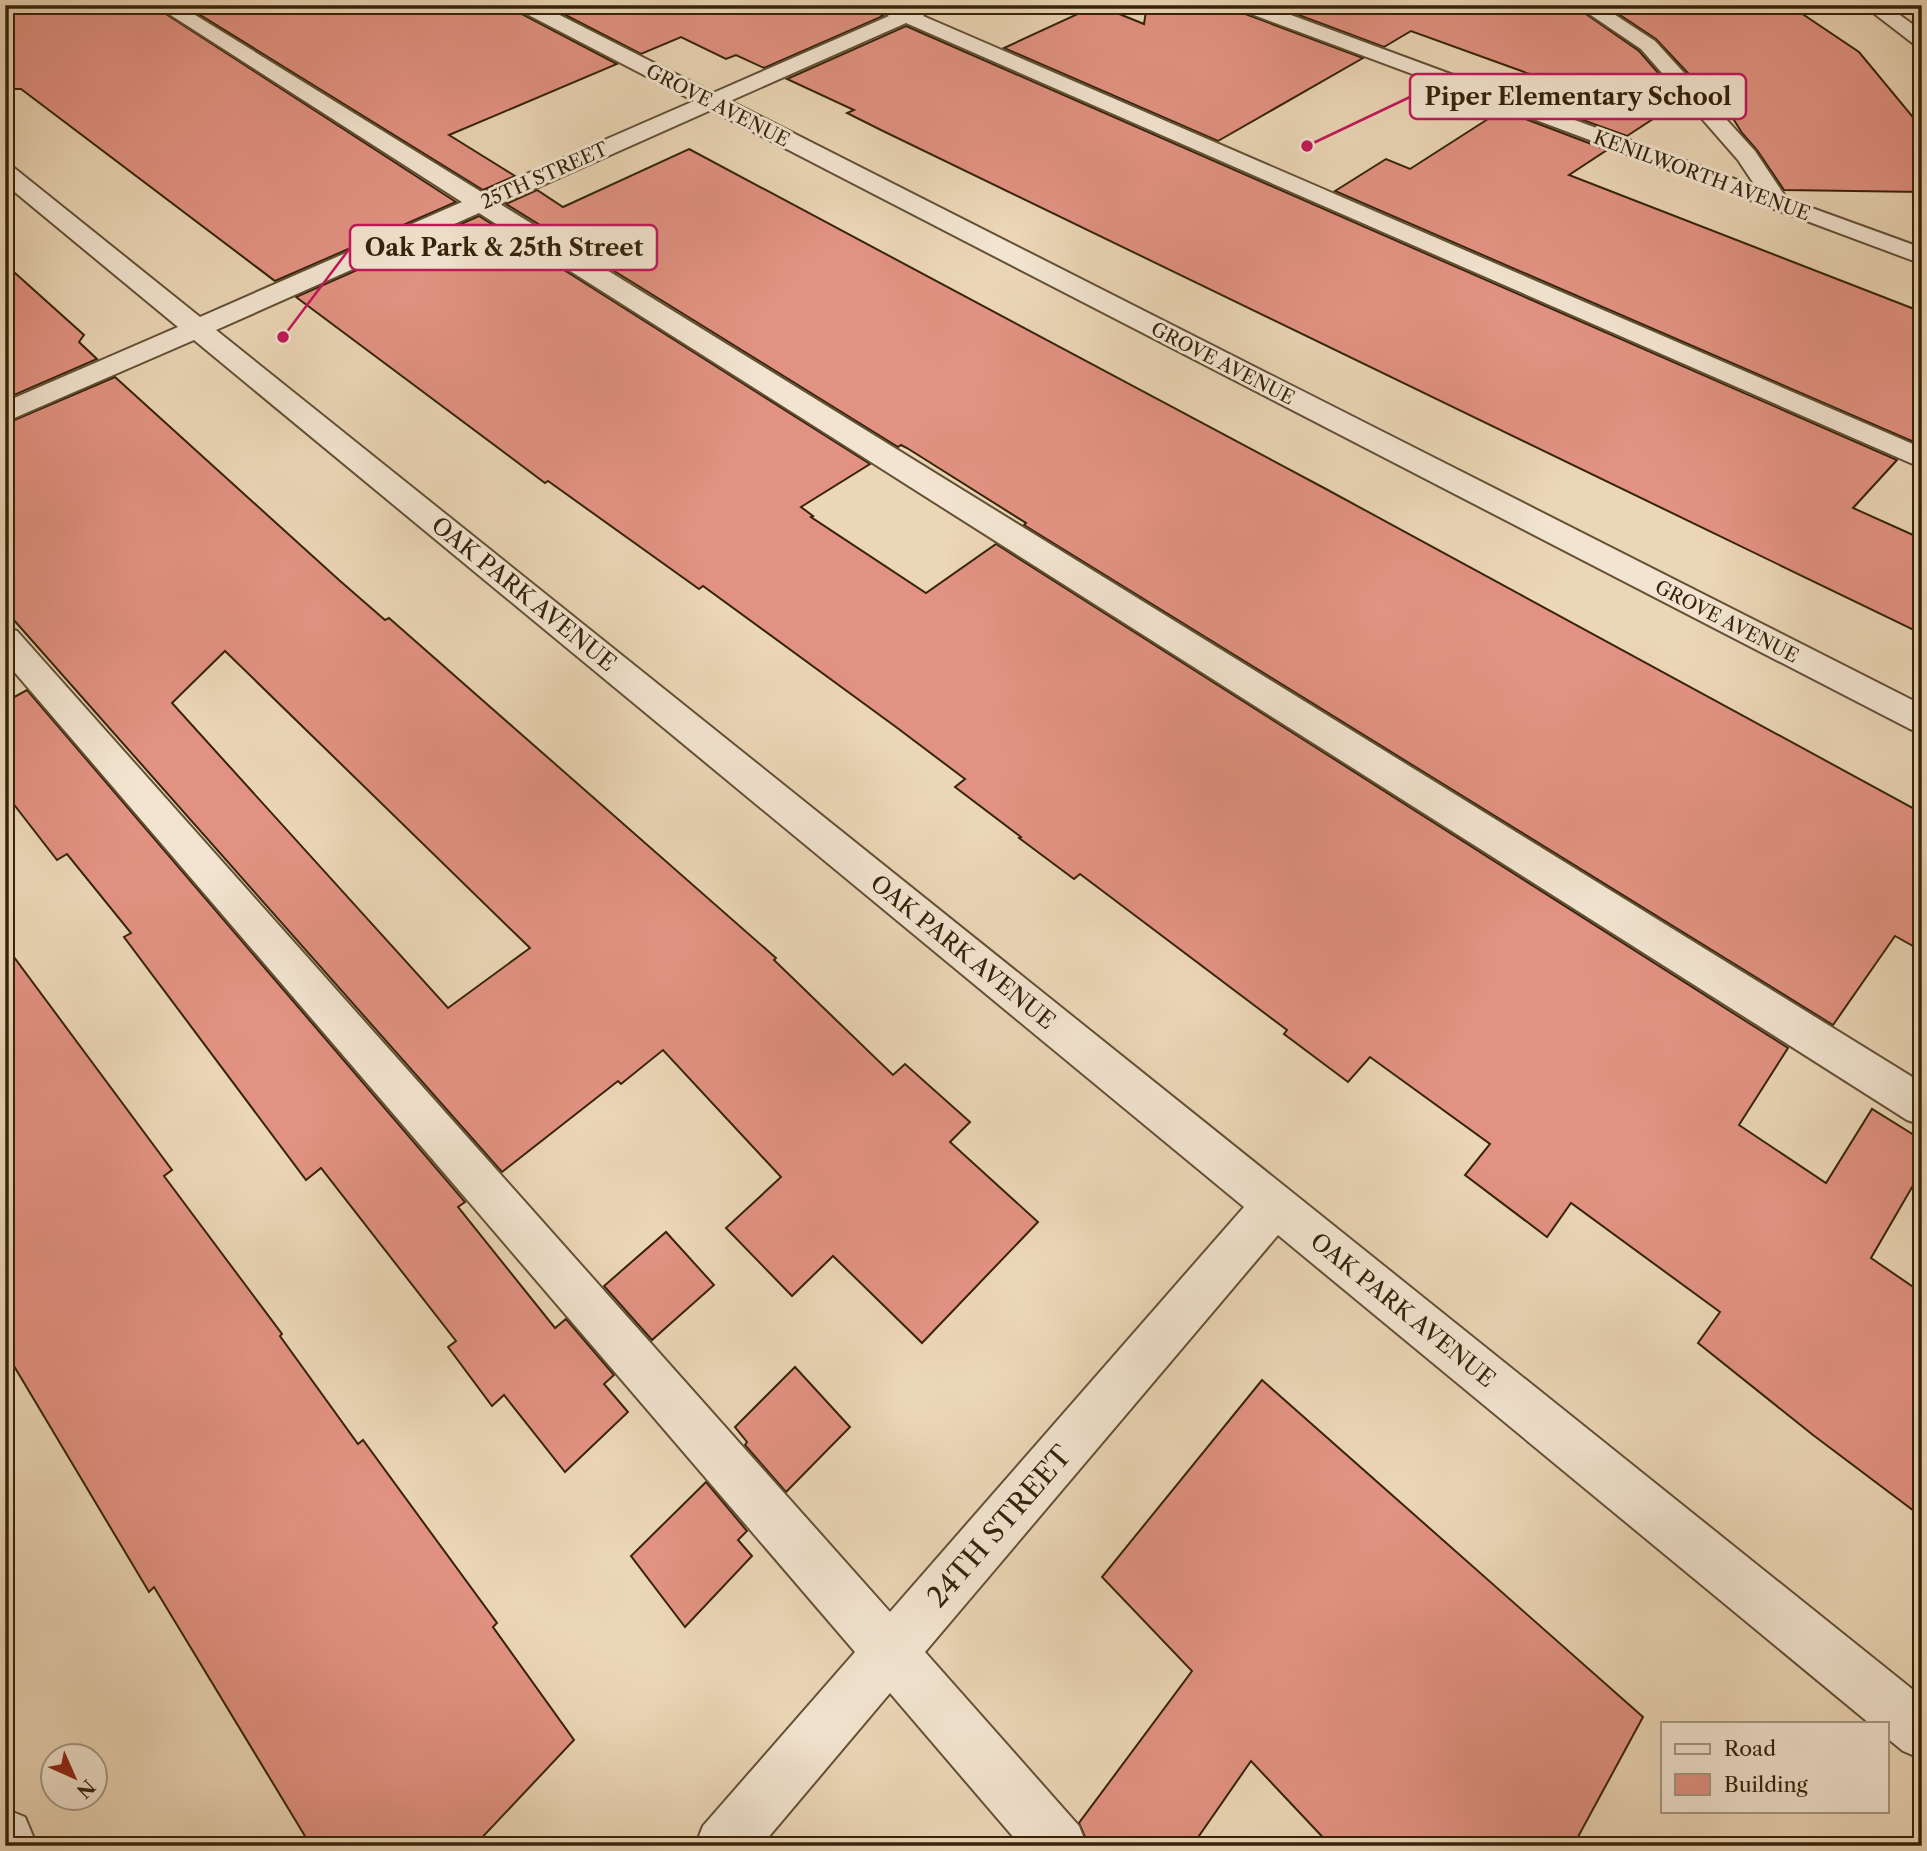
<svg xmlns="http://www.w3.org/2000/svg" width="1927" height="1851" viewBox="0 0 1927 1851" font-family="'Libre Caslon Text',serif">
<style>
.building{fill:#e29282;stroke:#36230a;stroke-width:2;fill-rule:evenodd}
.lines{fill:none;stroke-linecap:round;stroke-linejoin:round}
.minor-casing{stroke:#635035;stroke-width:4}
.minor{fill:#f2e4d0;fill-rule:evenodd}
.labels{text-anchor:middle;stroke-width:6;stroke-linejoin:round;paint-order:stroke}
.far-street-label{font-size:19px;fill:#36230a;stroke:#f2e4d0}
.street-label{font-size:23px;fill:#36230a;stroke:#f2e4d0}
.near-street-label{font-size:28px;fill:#36230a;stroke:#f2e4d0}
.leader{fill:none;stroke:#c2185b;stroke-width:2.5}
.callout-dot{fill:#c2185b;stroke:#f2e4d0;stroke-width:2.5}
.callout{fill:#f2e4d0;stroke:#c2185b;stroke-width:2.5}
.callout-label{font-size:24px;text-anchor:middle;font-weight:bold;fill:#36230a}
</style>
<rect width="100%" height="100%" fill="#ebd6b6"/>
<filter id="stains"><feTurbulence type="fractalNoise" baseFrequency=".00286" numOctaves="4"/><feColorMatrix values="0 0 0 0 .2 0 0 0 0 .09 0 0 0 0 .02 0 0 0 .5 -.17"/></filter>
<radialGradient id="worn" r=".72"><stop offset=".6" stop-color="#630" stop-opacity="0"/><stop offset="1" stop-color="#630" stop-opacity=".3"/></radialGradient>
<g class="building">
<polygon points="5,5 152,5 456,202 275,281 21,89 5,89"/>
<polygon points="184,5 512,5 516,11 617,64 449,135 515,176 483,190"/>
<polygon points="546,5 864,5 883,16 764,68 736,55 726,59 681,37 641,54"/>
<polygon points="1097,5 1144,24 1147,5 1233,5 1237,11 1363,58 1218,141 1004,48"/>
<polygon points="1272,5 1573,5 1639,51 1682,100 1627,136 1522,98 1549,81 1411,31 1384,47"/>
<polygon points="1605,5 1789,5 1859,52 1922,128 1922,192 1784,190 1757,150 1742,133 1710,81 1701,87 1656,39"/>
<polygon points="906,26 1897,460 1853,508 1922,539 1922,634 883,131 847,113 854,110 787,79"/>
<polygon points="1502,110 1607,150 1569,175 1922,312 1922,434 1914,442 1335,191 1386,159 1410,169"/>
<polygon points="689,149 1326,489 1922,813 1922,951 1895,936 1833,1025 1024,525 1026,523 907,448 901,445 898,447 506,204 537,190 563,207"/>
<polygon points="479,216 870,464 801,507 813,516 811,517 926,593 996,544 1788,1048 1739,1125 1826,1183 1872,1109 1922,1140 1922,1170 1871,1258 1922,1293 1922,1517 1813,1435 1698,1343 1720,1312 1571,1203 1547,1237 1465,1175 1490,1144 1370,1057 1348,1082 1284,1034 1287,1030 1080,874 1074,879 1019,838 1021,837 955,787 965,779 896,727 703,586 699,589 548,481 545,483 296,297"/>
<polygon points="5,264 84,335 79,342 97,359 5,399"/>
<path d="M115,377L339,580L385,620L389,618L776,958L774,960L893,1075L905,1064L970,1122L950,1142L1038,1222L922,1343L833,1256L792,1296L726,1228L781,1177L663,1050L621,1084L618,1081L502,1172L5,610V424ZM225,651L530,948L448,1008L172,703Z"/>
<polygon points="27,690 465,1202 458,1207 555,1328 566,1319 614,1375 604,1384 628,1412 565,1472 504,1395 492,1406 448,1347 456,1341 321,1168 306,1180 124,937 131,933 67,854 57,860 5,793 5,702"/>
<polygon points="5,945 172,1170 164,1176 282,1334 280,1336 358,1444 363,1440 497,1623 493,1627 574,1740 474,1846 311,1846 154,1587 149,1592 5,1351"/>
<polygon points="666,1232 714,1285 652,1340 604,1286"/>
<polygon points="795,1367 850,1427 786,1492 745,1445 747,1442 735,1427"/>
<polygon points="1262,1380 1643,1717 1573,1846 1331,1846 1251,1761 1192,1846 1089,1846 1079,1823 1192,1671 1102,1577"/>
<polygon points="706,1482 747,1531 738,1540 752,1556 685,1627 631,1556"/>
</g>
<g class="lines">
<g class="minor-casing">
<g id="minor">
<polygon points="155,5 179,5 483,193 694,101 517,9 514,5 540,5 713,93 889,16 871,5 898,5 906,8 926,6 929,10 923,16 1922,448 1922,468 906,23 730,101 1922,705 1922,733 1910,729 711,110 500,204 1922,1083 1922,1125 1907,1120 479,213 216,330 1922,1697 1922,1759 1903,1751 1887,1738 1887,1723 1869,1723 1278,1235 925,1652 1079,1826 1087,1846 1021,1846 890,1693 761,1846 695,1846 703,1826 855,1652 5,661 5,627 17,631 890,1612 1244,1207 194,340 5,422 5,402 178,327 5,184 5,165 13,167 200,317 462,202"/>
<polygon points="1235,5 1264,5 1756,187 1738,160 1641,49 1576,5 1600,5 1655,41 1755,151 1787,199 1922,248 1922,264 1238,9"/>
<polygon points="1863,5 1886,5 1922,31 1922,47 1915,45"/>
<polygon points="5,1809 25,1817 37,1846 5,1846"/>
</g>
</g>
<use href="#minor" class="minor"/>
</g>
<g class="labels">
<g class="far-street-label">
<text transform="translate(718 105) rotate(27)" y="7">GROVE AVENUE</text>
<text transform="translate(544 175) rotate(-24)" y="7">25TH STREET</text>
<text transform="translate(1702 175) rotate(20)" y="7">KENILWORTH AVENUE</text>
<text transform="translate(1223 363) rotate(27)" y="7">GROVE AVENUE</text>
<text transform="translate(1727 621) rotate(27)" y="7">GROVE AVENUE</text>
</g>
<g class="street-label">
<text transform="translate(524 594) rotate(39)" y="8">OAK PARK AVENUE</text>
<text transform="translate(963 952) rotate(39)" y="8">OAK PARK AVENUE</text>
<text transform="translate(1403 1310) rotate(39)" y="8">OAK PARK AVENUE</text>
</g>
<g class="near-street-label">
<text transform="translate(999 1526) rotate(-49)" y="10">24TH STREET</text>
</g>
</g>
<path class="leader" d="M1307 146L1410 97M283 337L350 248"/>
<g class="callout-dot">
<circle cx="1307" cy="146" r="7"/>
<circle cx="283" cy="337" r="7"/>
</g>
<g class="callout">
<rect x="1410" y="74" width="336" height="45" rx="7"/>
<rect x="350" y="225" width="307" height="45" rx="7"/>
</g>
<g class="callout-label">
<text x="1578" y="105">Piper Elementary School</text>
<text x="504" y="256">Oak Park &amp; 25th Street</text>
</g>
<rect width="1927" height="1851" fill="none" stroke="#ebd6b6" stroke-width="28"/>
<rect x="7" y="7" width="1913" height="1837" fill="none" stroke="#36230a" stroke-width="3.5"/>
<rect x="14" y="14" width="1899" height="1823" fill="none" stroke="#36230a" stroke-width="2"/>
<rect x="1661" y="1722" width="228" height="91" fill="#f2e4d0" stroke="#a79781" stroke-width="2"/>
<rect x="1675" y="1744" width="35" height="10" fill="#f2e4d0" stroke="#a79781" stroke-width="2"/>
<text x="1724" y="1756" font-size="21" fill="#36230a">Road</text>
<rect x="1675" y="1774" width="35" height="21" fill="#e29282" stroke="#a79781" stroke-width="2"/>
<text x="1724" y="1792" font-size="21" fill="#36230a">Building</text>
<g transform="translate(74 1777) rotate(135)"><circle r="33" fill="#f2e4d0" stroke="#a79781" stroke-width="2"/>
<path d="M0-5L12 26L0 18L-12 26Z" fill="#8f2418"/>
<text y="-10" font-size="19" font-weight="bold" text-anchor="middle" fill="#36230a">N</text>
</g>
<rect width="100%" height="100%" filter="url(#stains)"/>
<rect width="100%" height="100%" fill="url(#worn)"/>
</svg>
